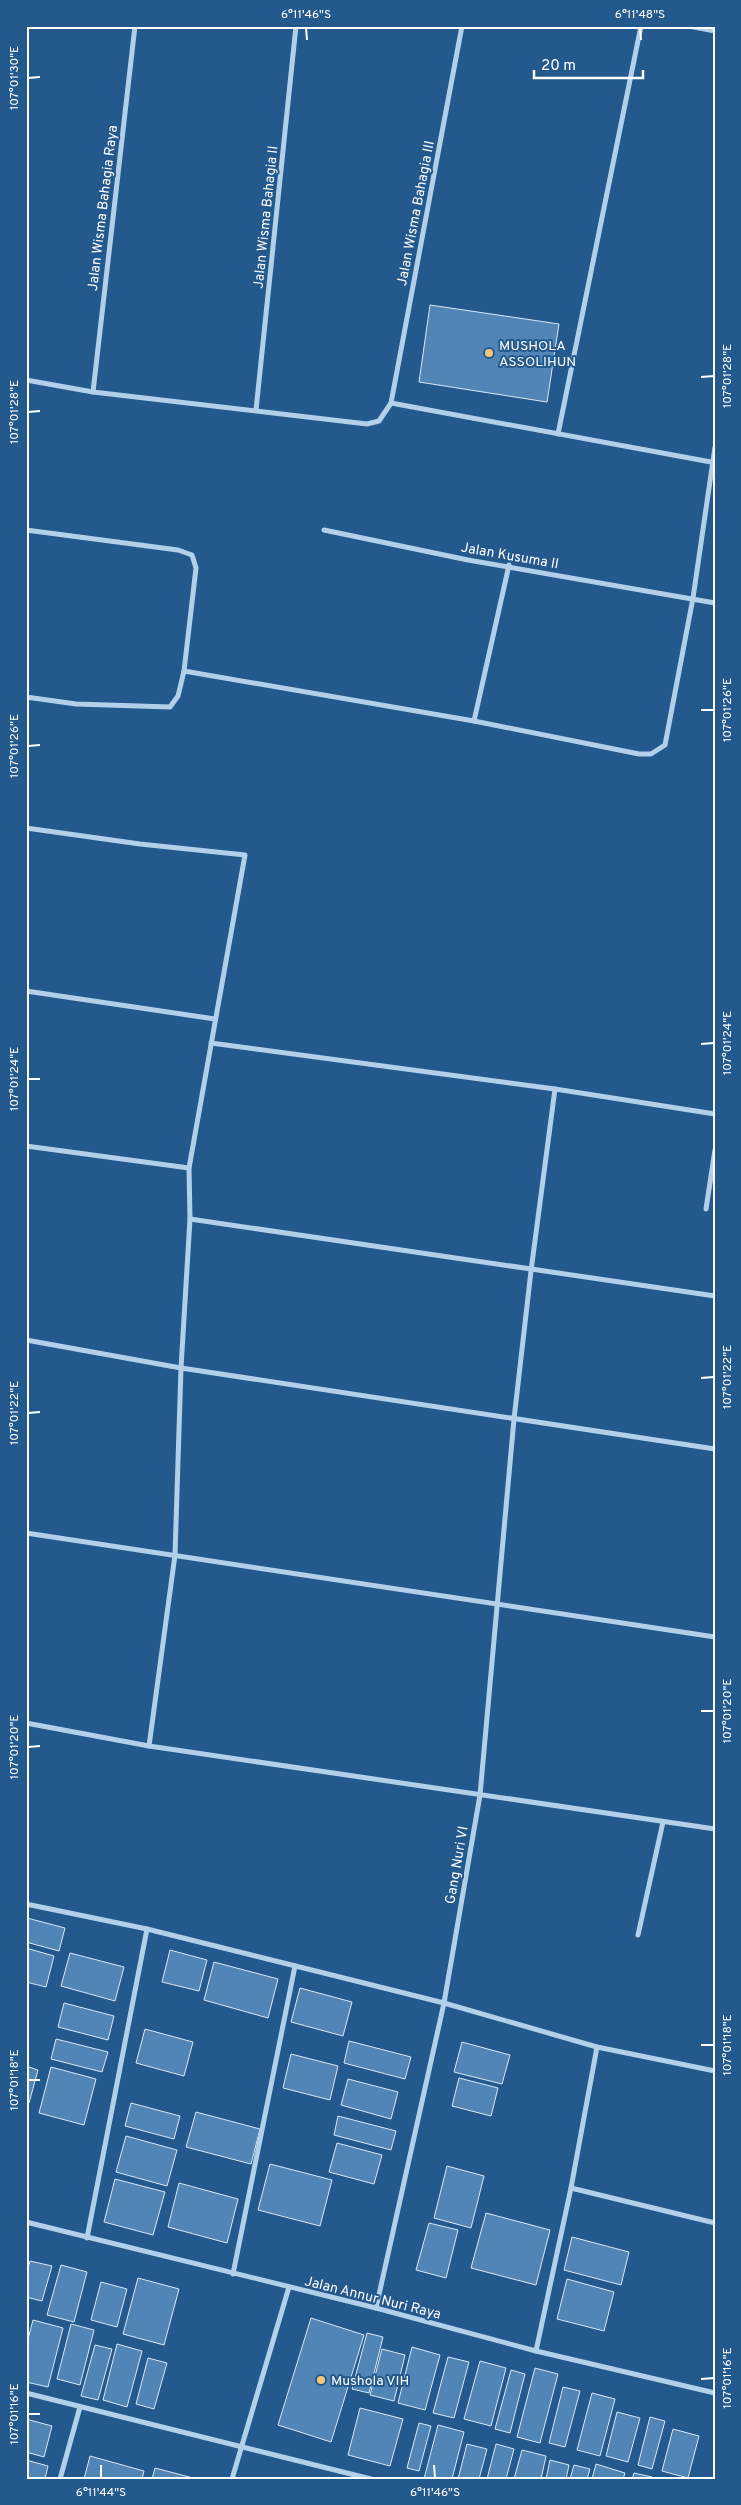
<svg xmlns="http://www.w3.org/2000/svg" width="741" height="2505" viewBox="0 0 741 2505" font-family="Overpass,sans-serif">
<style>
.building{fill:#5085b6;stroke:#d8e9f8}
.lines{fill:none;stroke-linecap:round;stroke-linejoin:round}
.street{stroke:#b3d0eb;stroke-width:5}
.ticks{fill:none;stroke:#fff;stroke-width:2}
.poi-dot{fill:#f6c876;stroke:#24598d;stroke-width:2}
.labels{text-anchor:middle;stroke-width:4;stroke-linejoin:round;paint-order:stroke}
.street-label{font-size:14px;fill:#fff;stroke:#24598d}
.poi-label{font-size:14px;fill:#fff;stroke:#24598d;text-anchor:start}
.neatline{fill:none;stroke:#fff;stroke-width:2}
.ticks-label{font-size:12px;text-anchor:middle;fill:#fff}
</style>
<rect width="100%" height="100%" fill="#24598d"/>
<g class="building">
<polygon points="430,305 559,324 547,402 419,382"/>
<polygon points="27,1918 65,1928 59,1951 26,1942"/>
<polygon points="26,1948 54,1956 46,1987 26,1982"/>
<polygon points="170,1950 207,1960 199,1991 162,1982"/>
<polygon points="70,1953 124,1967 115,2001 61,1986"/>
<polygon points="214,1962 278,1979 268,2018 204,2000"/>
<polygon points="300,1988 352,2002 343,2036 291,2022"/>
<polygon points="64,2003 114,2016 108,2040 58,2027"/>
<polygon points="145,2029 193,2042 184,2076 136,2063"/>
<polygon points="56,2039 108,2052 102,2072 51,2059"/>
<polygon points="349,2041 411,2057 405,2079 344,2063"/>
<polygon points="462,2042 510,2055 502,2084 454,2072"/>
<polygon points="291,2054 338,2066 330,2100 283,2088"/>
<polygon points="26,2066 38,2070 29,2103 26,2102"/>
<polygon points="51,2067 96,2079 84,2125 39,2113"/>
<polygon points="459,2078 498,2088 491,2116 452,2106"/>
<polygon points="348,2079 398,2092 391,2119 341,2105"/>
<polygon points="131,2103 180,2116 174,2139 125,2126"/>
<polygon points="196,2112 260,2129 251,2164 186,2147"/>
<polygon points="338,2116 396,2131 391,2150 334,2135"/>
<polygon points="126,2136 177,2150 167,2186 116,2172"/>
<polygon points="337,2143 382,2155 374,2184 329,2172"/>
<polygon points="270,2164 332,2180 320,2226 258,2210"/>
<polygon points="447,2166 484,2176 471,2228 434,2218"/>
<polygon points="115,2179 165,2192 153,2235 104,2222"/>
<polygon points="179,2183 238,2199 227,2243 168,2227"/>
<polygon points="486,2213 550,2230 536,2285 471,2268"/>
<polygon points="429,2223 458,2230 446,2278 416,2270"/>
<polygon points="572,2237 629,2252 621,2285 564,2270"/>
<polygon points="30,2261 52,2266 42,2301 26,2297 26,2276"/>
<polygon points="61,2265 87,2272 74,2322 47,2315"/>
<polygon points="138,2278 179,2289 164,2345 123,2334"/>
<polygon points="567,2279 614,2292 604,2331 557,2319"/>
<polygon points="101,2282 127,2289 117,2327 91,2320"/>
<polygon points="311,2318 364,2335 331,2442 278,2425"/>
<polygon points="33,2320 63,2328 48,2387 26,2382 26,2347"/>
<polygon points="71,2324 94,2330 80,2385 57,2379"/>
<polygon points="367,2333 383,2337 369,2393 352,2389"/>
<polygon points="117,2344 142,2351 127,2407 103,2400"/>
<polygon points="95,2345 112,2349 98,2400 81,2396"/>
<polygon points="412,2347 440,2355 425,2410 398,2403"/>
<polygon points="382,2349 405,2355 394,2401 370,2395"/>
<polygon points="448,2357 469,2362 454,2418 433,2413"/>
<polygon points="148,2358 167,2363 154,2409 136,2404"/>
<polygon points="480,2361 506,2368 491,2426 464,2419"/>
<polygon points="535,2368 558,2374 540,2443 517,2437"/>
<polygon points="511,2370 525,2374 510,2433 495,2429"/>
<polygon points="563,2387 580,2391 565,2447 549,2443"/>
<polygon points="592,2393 615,2399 600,2456 577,2450"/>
<polygon points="360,2408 403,2419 390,2466 348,2455"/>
<polygon points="617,2412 640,2418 628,2462 606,2456"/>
<polygon points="650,2417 665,2421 652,2469 638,2465"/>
<polygon points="26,2419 52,2426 44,2457 26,2452"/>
<polygon points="419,2423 431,2426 419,2471 407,2468"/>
<polygon points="438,2425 464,2432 452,2479 424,2479"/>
<polygon points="673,2429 699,2436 688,2478 662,2471"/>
<polygon points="467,2444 487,2449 479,2479 458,2479"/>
<polygon points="496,2444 514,2449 506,2479 487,2479"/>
<polygon points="522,2450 546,2456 541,2479 514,2479"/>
<polygon points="90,2456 144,2471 142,2479 84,2479"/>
<polygon points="26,2460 48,2466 45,2479 26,2479"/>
<polygon points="550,2460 569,2465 566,2479 546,2479"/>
<polygon points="596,2464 625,2473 623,2479 592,2479"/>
<polygon points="574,2465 590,2469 587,2479 570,2479"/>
<polygon points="155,2468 197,2479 152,2479"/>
<polygon points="634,2473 652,2477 652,2479 632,2479"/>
</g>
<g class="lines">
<g class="street">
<polyline points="689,26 715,31"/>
<polyline points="26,380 93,392 367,424 379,421 391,403 462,26"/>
<polyline points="93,392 135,26"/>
<polyline points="391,403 711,462"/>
<polyline points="256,410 296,26"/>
<polyline points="558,434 641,26"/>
<polyline points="26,530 178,550 192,555 196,568 184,671"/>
<polyline points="324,530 468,560 715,603"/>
<polyline points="26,697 76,704 170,707 178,696 184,671 474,721 639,754 651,754 665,745 693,598 715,447"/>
<polyline points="474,721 509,565"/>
<polyline points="26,828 140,844 245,855 189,1168 190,1219 181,1368 175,1555 149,1746"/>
<polyline points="26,991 215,1019"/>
<polyline points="211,1043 555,1089 715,1114"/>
<polyline points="26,1146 189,1168"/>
<polyline points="706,1209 715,1150"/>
<polyline points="190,1219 715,1296"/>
<polyline points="26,1340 181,1368 715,1449"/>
<polyline points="26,1533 715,1637"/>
<polyline points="26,1723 149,1746 715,1829"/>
<polyline points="26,1904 147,1929 444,2003 597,2047 715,2071"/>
<polyline points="638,1935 663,1822"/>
<polyline points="571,2188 715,2223"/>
<polyline points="26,2222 376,2308 536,2351 715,2393"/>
<polyline points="87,2238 147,1929"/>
<polyline points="233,2274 295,1966"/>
<polyline points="376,2308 444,2003 480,1795 514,1419 531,1271 555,1089"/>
<polyline points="536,2351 571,2188 597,2047"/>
<polyline points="26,2393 371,2479"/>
<polyline points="60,2479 80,2407"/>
<polyline points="232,2479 289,2287"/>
</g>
</g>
<path class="ticks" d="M306,28L307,40M640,28L641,40M28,78L40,77M701,377L714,376M28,412L40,411M701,710H714M28,746L40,745M701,1044L714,1043M28,1079H40M701,1378L714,1377M28,1413L40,1412M701,1711H714M28,1747L40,1746M701,2045H714M28,2080H40M701,2379L714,2378M28,2414H40M101,2465V2478M434,2465L435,2478"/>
<g class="poi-dot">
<circle cx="489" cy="353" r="5"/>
<circle cx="321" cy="2380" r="5"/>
</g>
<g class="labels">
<g class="street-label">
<text transform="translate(102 208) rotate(-83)" y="5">Jalan Wisma Bahagia Raya</text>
<text transform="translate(415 213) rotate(-79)" y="5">Jalan Wisma Bahagia III</text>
<text transform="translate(265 217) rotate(-84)" y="5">Jalan Wisma Bahagia II</text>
<text transform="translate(510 555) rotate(10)" y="5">Jalan Kusuma II</text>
<text transform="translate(456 1865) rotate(-80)" y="5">Gang Nuri VI</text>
<text transform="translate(373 2297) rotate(14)" y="5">Jalan Annur Nuri Raya</text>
</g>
<g class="poi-label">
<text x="499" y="350">MUSHOLA<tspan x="499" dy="16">ASSOLIHUN</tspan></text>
<text x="331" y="2385">Mushola VIH</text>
</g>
</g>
<rect width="741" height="2505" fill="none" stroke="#24598d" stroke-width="55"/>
<path d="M534 70v8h109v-8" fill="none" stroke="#ffffff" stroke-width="2.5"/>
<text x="541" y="70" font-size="15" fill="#ffffff" stroke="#24598d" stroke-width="4" paint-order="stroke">20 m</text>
<rect x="28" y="28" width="686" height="2450" class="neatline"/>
<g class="ticks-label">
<text x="306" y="18">6°11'46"S</text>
<text x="640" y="18">6°11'48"S</text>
<text transform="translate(14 78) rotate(-90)" y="4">107°01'30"E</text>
<text transform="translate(727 376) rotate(-90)" y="4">107°01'28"E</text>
<text transform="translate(14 412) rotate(-90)" y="4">107°01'28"E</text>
<text transform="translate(727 710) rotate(-90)" y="4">107°01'26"E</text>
<text transform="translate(14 746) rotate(-90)" y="4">107°01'26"E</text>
<text transform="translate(727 1043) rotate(-90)" y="4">107°01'24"E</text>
<text transform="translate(14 1079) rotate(-90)" y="4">107°01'24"E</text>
<text transform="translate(727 1377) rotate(-90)" y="4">107°01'22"E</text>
<text transform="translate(14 1413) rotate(-90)" y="4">107°01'22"E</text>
<text transform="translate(727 1711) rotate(-90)" y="4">107°01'20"E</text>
<text transform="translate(14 1747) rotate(-90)" y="4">107°01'20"E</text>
<text transform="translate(727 2045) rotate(-90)" y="4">107°01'18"E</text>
<text transform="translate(14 2080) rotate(-90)" y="4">107°01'18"E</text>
<text transform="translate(727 2378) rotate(-90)" y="4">107°01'16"E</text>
<text transform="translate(14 2414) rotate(-90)" y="4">107°01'16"E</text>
<text x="101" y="2496">6°11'44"S</text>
<text x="435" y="2496">6°11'46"S</text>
</g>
</svg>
